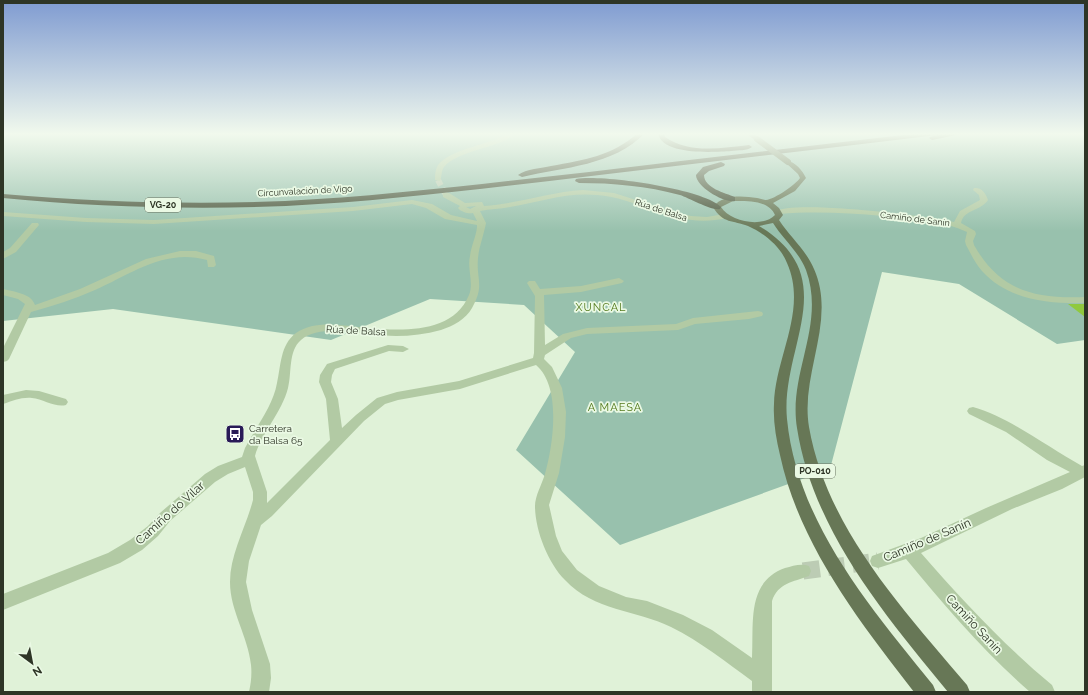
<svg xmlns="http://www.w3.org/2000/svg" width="1088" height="695" viewBox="0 0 1088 695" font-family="Raleway,sans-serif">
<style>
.green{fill:#98c1ad}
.building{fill:#90c93e}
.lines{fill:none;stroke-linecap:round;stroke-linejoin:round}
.minor-tunnel-far1{stroke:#bcccb4;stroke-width:6;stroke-dasharray:6 3.5;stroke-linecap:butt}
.minor-tunnel{stroke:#bcccb4;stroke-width:17;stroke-dasharray:17 8;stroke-linecap:butt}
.minor{fill:#b2caa4;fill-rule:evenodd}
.primary{fill:#677756;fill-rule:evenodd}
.motorway{fill:#4a563d;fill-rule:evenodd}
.primary-bridge{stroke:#677756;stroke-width:6}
.labels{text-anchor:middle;stroke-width:3.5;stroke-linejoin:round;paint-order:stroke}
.far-street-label{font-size:9px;fill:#2e3526;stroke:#eaf9e4}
.shield{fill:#eaf9e4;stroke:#66705f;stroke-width:1}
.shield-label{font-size:9px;font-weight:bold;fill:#2e3526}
.street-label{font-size:10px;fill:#2e3526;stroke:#eaf9e4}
.poi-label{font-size:10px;fill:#2e3526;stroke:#eaf9e4;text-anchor:start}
.neighbourhood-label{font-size:11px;letter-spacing:1px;fill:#547a1c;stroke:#eaf9e4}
.near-street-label{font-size:12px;fill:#2e3526;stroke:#eaf9e4}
</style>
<rect width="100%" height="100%" fill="#e0f2d8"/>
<polygon class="green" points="3,133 1085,133 1085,340 1057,344 959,284 882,272 830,469 620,545 516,450 575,352 524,305 430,299 331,340 113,309 3,321"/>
<polygon class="building" points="1068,304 1085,304 1085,317"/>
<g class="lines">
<polyline class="minor-tunnel-far1" points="438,180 446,195"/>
<polyline class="minor-tunnel" points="803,571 878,561"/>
<g class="minor">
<path d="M509,133H517C498,149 458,150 444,167C441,171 442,177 440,181L435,180C435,175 435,170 438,165C452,148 490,145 509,133Z"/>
<polygon points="750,133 781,133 751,137 748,135"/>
<path d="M974,188C982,187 986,194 988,200C981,211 964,209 961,223L975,231L976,234L973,241L974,245C1000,291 1035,299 1085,297V303C1049,304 1008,300 982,271C975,263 971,254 966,245L965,241L967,232C942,220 911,218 883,216C849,213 814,211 779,214L775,212C790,199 929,216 954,222L960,211L980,200L979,195L973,190Z"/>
<path d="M583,190L614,193L677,213L691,216L707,217L724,214L728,216L727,218C676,230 644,199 597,195C567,192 539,202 510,207C500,209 490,209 480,211L486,223C484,234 479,247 478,258C476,280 485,285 472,308C466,319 453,326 441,330C426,334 411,336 396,336C370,336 321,322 301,340C288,351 292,373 288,388C282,412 261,434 255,456L267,492V503L330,440L326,399L319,382L320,375L327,364L388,345L403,346L409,349L403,352L389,351L335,369L332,375L331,382L338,399L342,428L356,415L377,398L397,392L459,381L533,358L534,353L535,296L527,283L529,281H535L540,289L581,286L619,278L624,281L622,283L581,292L544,295L545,345L563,334L587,328L676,324L693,318L758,311L762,312L763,314L762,316L749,319L695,324L678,330L587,334L571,338L545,355L544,359L552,367L562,388L566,412L565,437L559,473L549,505L556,536L562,551L577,570L599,586L626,597L647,601L683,615L712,630L752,658C754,624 746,582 785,568C793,566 801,563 809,566L811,571L809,576C793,582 778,583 772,601V692H752V681C726,662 701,642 671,627C636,610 594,611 565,580C548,563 535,530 535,506C535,496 542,484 545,474C553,445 562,387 536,365L460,389L398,400L385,404L364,421L272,516L261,525L249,561L246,582L252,610L270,664L271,678L269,692H249C251,683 252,674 251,665C248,636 230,611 230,582C230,554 246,527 253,500V492L245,467L228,474L215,482L170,521L158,536L142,550L120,563L3,610V594L108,553L130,540L148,526L160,513L205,474L218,466L242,457L245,448C256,427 273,406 277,383C281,366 280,345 296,333C316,319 344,326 367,328C402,331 453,334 469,295C474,283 467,269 470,256C471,246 476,237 477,227V225L445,219L426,208L412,204L353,211L154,224L86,222L3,216V212L86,218L154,220L353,207L412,200L432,204L451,215L477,221L473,213C468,214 461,212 458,208L460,206L443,197V193H449L465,203L482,202L484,206C517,204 549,192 583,190ZM476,206L470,209L466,207Z"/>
<polygon points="32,223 38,223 39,225 16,252 3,259 3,252 10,248"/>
<path d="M180,251H196L214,256L216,265L214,267H208L207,260C165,248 131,274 95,290C74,299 53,306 31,312L9,359L7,361L3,362V348L25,304L18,299L3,295V289C14,292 31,293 35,305L80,289L146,259Z"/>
<path d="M26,390L39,391L66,399L68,402L66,405C56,408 43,399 32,398C21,397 13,401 3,404V395Z"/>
<path d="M973,407C1011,418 1047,447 1082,466L1085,465V477L1062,489L1012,509L921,553C962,600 1004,645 1052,685L1055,692H1030C984,652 945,606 906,559L878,568L872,566L870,561L872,556L921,538L986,508L1070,472L1047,460L1006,432L969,414L967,411L969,408Z"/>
</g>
<g class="primary">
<polygon points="745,133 753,133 760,139 755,140"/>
<path d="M786,161C794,160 803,171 806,178L795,191L773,203L779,208L783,215L779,220C790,237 806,250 814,269C837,321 800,373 809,427C827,529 903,609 967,685L970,692H948C884,614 813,530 797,428C788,373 826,325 806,270C799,252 783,239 773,223L759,226C845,278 780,347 787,419C797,522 870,607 933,685L936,692H914C859,621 799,544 780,455C776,438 773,421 774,404C775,357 808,310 787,263C781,247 764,233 748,226C733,220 723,224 713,207C723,194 743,196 757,198C759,198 764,200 766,200C775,199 795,185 800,178L798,174L786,163ZM733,201C747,201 769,200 775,215C763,228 730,222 721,207Z"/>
</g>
<g class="motorway">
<path d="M638,133H645C613,166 564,167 522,177L518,175C526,169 542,168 551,166C584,160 612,156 638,133Z"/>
<path d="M658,133H664L665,137C689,154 721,148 749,145L752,147C747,151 738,150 731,151C715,152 662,156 658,133Z"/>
<path d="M920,133H966L932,140L929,138L930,137L937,135C822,149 706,162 591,176C489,188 388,201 286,206C191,210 97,207 3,198V194C97,202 191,205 285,201C387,196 488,183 589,172C699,159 809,146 920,133Z"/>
<path d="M721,162L725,164L724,166L709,171L704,175C704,188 725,193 735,197V201C724,203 696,187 696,175L703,167Z"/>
<path d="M576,179C601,174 704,189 721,207L720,209C712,211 689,198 680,195C647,186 613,183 579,183L575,181Z"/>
</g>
<polyline class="primary-bridge" points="757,139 788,162"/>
</g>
<linearGradient id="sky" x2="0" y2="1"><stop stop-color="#7f9bd1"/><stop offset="0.58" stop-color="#f1f9ed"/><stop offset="1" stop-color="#f1f9ed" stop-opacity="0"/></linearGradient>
<rect width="1088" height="231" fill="url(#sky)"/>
<defs>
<g id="bus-square" transform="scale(1)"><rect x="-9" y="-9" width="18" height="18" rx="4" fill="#291a57" stroke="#eaf9e4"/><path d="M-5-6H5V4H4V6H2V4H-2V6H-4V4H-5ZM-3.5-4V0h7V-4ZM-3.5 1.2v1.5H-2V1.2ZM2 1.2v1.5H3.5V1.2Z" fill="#fff"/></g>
</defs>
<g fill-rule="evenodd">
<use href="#bus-square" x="235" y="434"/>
</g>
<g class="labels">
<g class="far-street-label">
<text transform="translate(305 191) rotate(-3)" y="3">Circunvalación de Vigo</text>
<text transform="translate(661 210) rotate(18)" y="3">Rúa de Balsa</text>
<text transform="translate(915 219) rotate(7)" y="3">Camiño de Sanín</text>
</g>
<g class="shield">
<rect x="145" y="198" width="36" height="14" rx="3"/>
<rect x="795" y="464" width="40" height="14" rx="3"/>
</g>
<g class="shield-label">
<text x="163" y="208">VG-20</text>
<text x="815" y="474">PO-010</text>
</g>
<g class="street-label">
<text transform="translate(356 330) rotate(3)" y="4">Rúa de Balsa</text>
</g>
<g class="poi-label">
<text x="249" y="432">Carretera<tspan x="249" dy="12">da Balsa 65</tspan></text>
</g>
<g class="neighbourhood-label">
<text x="601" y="311">XUNCAL</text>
<text x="615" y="411">A MAESA</text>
</g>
<g class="near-street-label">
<text transform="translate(170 513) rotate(-42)" y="4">Camiño do Vilar</text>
<text transform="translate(927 540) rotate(-23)" y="4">Camiño de Sanín</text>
<text transform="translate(974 624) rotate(47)" y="4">Camiño Sanín</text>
</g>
</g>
<rect width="1088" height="695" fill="none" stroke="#2e3526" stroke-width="8"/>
<g transform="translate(32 663) rotate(148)" stroke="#eaf9e4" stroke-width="3" paint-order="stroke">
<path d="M0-3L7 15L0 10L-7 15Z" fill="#2e3526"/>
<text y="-6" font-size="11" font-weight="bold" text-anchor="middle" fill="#2e3526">N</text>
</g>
</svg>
